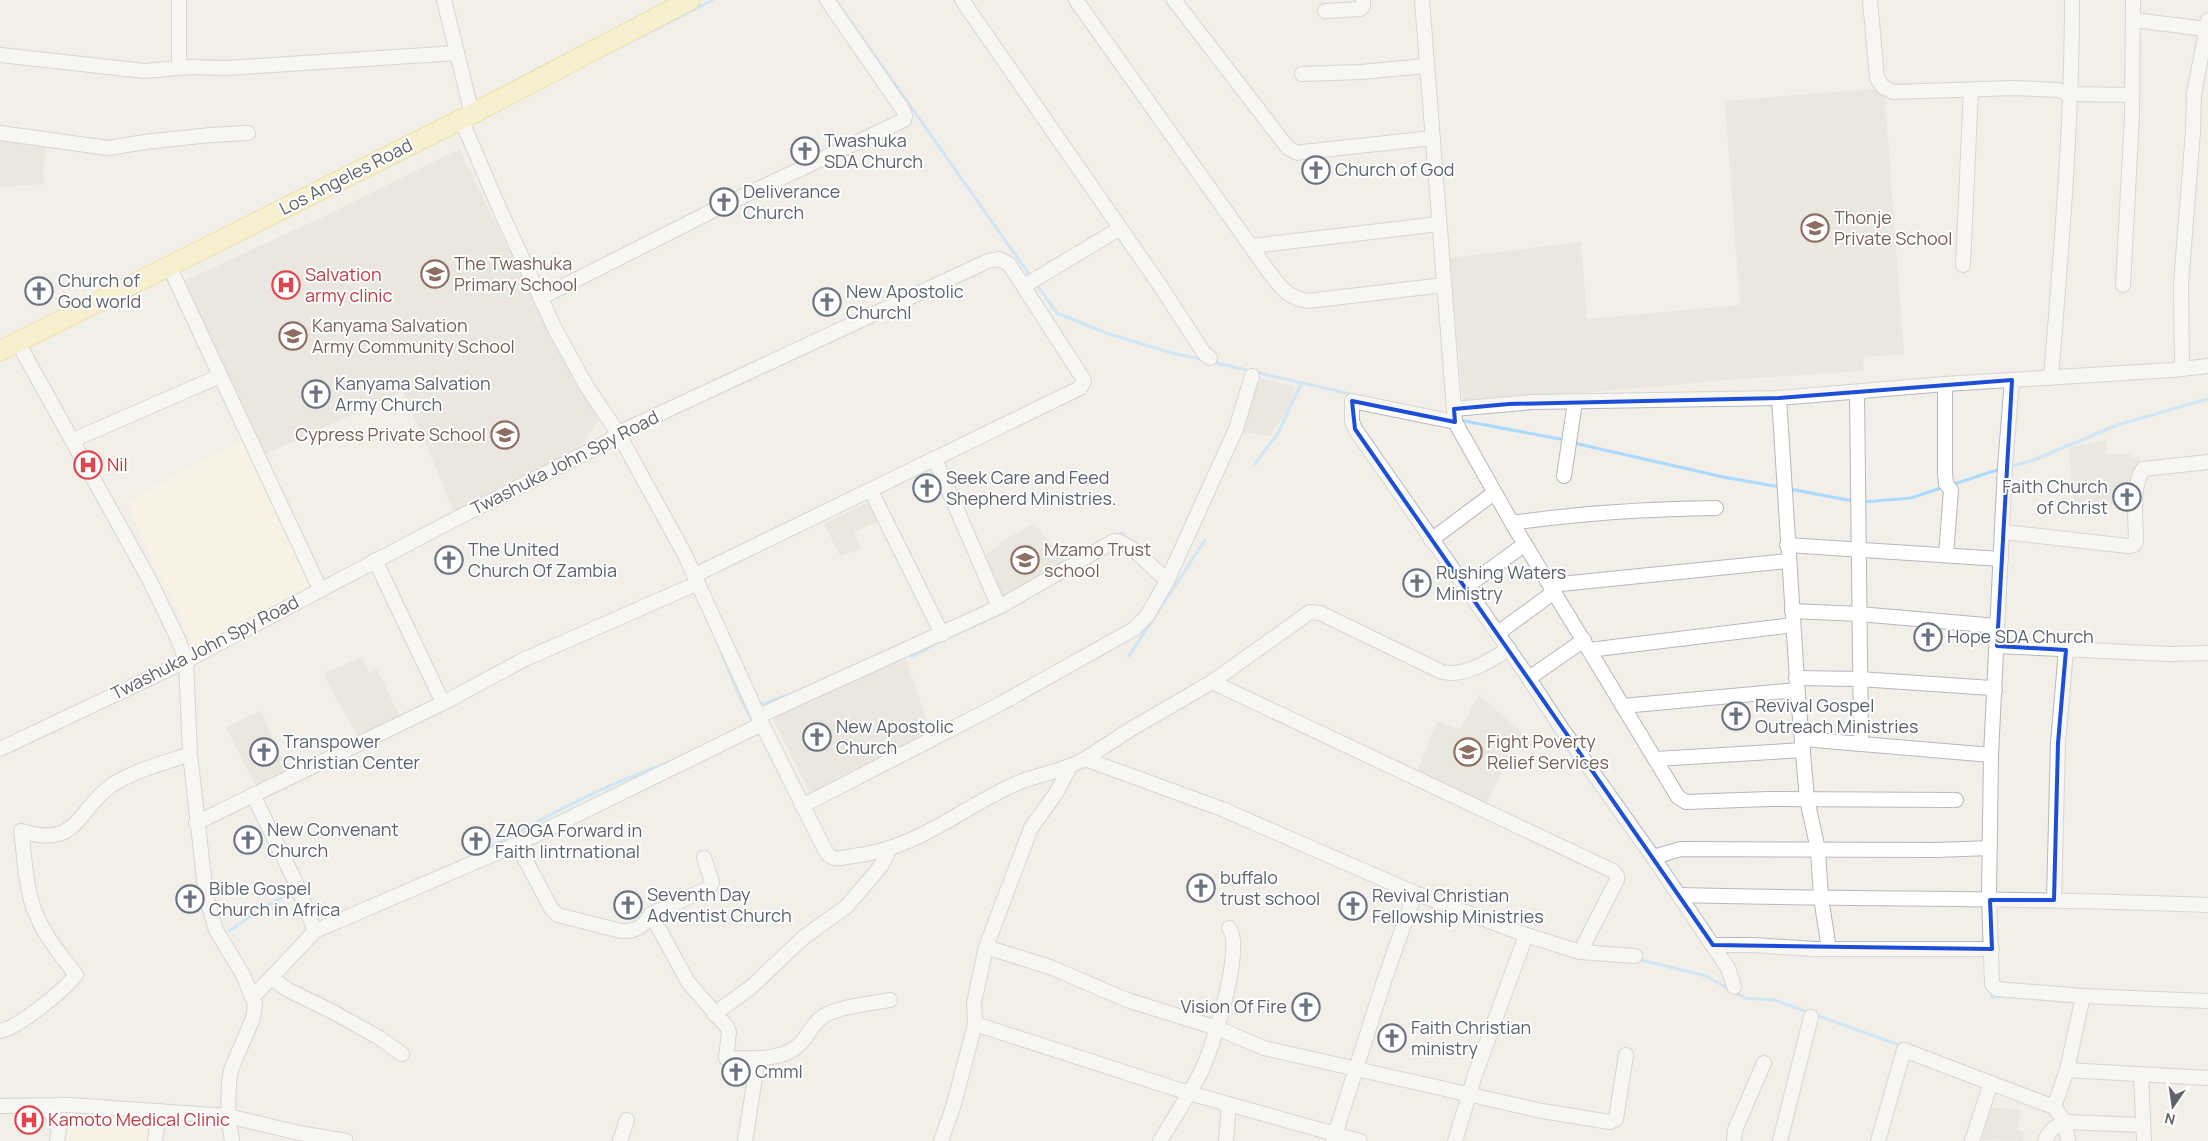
<svg xmlns="http://www.w3.org/2000/svg" width="2208" height="1141" viewBox="0 0 2208 1141" font-family="Manrope,sans-serif">
<style>
.commercial{fill:#fef7e0}
.education{fill:#e1ded6}
.lines{fill:none;stroke-linecap:round;stroke-linejoin:round}
.stream{stroke:#aadaff;stroke-width:3}
.minor-casing{stroke:#b5b8bc;stroke-width:16}
.major-casing{stroke:#f2c960;stroke-width:21}
.minor{stroke:#fff;stroke-width:14}
.major{stroke:#fff2af;stroke-width:19}
.marked{fill:none;stroke:#1d4ed8;stroke-width:4;stroke-linejoin:round}
.labels{text-anchor:middle;stroke-width:4;stroke-linejoin:round;paint-order:stroke}
.worship-label{font-size:18px;fill:#5b616d;stroke:#fff;text-anchor:start}
.street-label{font-size:18px;fill:#5f6368;stroke:#fff}
.education-label{font-size:18px;fill:#785e54;stroke:#fff;text-anchor:start}
.health-label{font-size:18px;fill:#be3a42;stroke:#fff;text-anchor:start}
</style>
<rect width="100%" height="100%" fill="#f1efe8"/>
<g class="commercial">
<polygon points="242,441 247,445 316,589 193,650 175,603 153,565 128,503 141,494"/>
<polygon points="60,1105 155,1114 154,1141 51,1141"/>
</g>
<g class="education">
<polygon points="1884,88 1904,354 1863,357 1864,371 1753,378 1463,403 1450,258 1581,242 1587,319 1740,305 1725,101"/>
<polygon points="0,130 48,142 43,172 45,184 0,187"/>
<polygon points="459,149 549,331 600,419 577,450 454,511 403,391 264,455 182,282 323,217"/>
<polygon points="1255,376 1295,387 1291,404 1270,436 1240,432"/>
<polygon points="2106,440 2106,454 2131,454 2131,458 2140,457 2140,503 2074,508 2069,448"/>
<polygon points="875,499 884,520 854,531 861,549 840,556 824,524"/>
<polygon points="1034,524 1068,563 998,598 982,558 1006,539"/>
<polygon points="903,652 935,744 812,797 770,713"/>
<polygon points="362,657 369,673 377,669 402,721 360,740 323,674"/>
<polygon points="1479,695 1522,732 1486,804 1417,773 1437,721 1460,729"/>
<polygon points="260,711 290,773 258,790 226,727"/>
<polygon points="1989,1107 2022,1110 2017,1129 2015,1129 2025,1132 2023,1141 1982,1140"/>
</g>
<g class="lines">
<g class="stream">
<polyline points="837,2 1031,277"/>
<polyline points="601,57 713,0"/>
<polyline points="506,86 547,64"/>
<polyline points="1037,285 1057,313 1106,333 1172,353 1203,360"/>
<polyline points="1212,362 1359,396"/>
<polyline points="1459,420 1565,440"/>
<polyline points="1574,443 1723,477 1780,487"/>
<polyline points="1255,464 1278,433 1302,382"/>
<polyline points="2009,467 2034,460 2117,425 2208,399"/>
<polyline points="1951,485 2000,469"/>
<polyline points="1790,489 1853,501"/>
<polyline points="1863,502 1911,498 1944,487"/>
<polyline points="1116,536 1122,533 1127,539"/>
<polyline points="948,638 1006,611"/>
<polyline points="718,644 738,693 753,722 751,723"/>
<polyline points="1129,656 1205,540"/>
<polyline points="912,657 942,640"/>
<polyline points="759,705 788,695"/>
<path d="M478,854C538,821 602,785 666,764"/>
<polyline points="229,931 265,906 273,903 290,892 298,904"/>
<polyline points="1637,959 1706,976 1745,998 1774,1000 1902,1046"/>
<polyline points="1992,991 1992,997 2007,996"/>
</g>
<g class="minor-casing">
<g id="minor">
<polyline points="179,0 179,67"/>
<polyline points="444,0 472,114"/>
<polyline points="962,0 1159,284 1204,353 1210,358"/>
<path d="M1076,0L1269,272C1281,288 1288,298 1308,301L1444,285"/>
<polyline points="1174,0 1288,148 1298,153 1303,152 1432,138"/>
<polyline points="1422,0 1455,422 1512,523 1678,797 1686,802 1769,799 1956,800"/>
<polyline points="1870,0 1877,78 1883,87 1893,92 2015,88 2058,90 2069,94 2132,95"/>
<polyline points="1325,11 1360,9 1363,6 1363,0"/>
<polyline points="2134,20 2206,29"/>
<polyline points="0,55 144,71 190,67 226,68 457,53"/>
<polyline points="1302,74 1361,72 1426,66"/>
<path d="M461,119L500,210L555,329L587,387L618,433L684,553L762,724L824,848C826,852 829,857 834,858C840,859 848,857 853,856C917,849 958,810 1013,785C1036,774 1062,772 1085,759L1222,809L1415,893L1526,935L1580,952L1635,956"/>
<polyline points="0,133 108,148 145,142 210,135 248,133"/>
<polyline points="1252,246 1439,224"/>
<polyline points="1963,265 1971,90"/>
<polyline points="169,266 320,589"/>
<polyline points="2123,285 2132,116 2133,0"/>
<polyline points="1024,286 1119,229"/>
<polyline points="540,298 716,209 904,120 905,116 903,110 827,0"/>
<polyline points="18,343 149,579 178,639 186,661 190,754 206,896 216,930 243,975 255,1004 253,1018 231,1070 229,1081 228,1116 232,1141"/>
<polyline points="2182,369 2181,284 2193,131 2194,94 2208,20"/>
<path d="M2051,378C2061,252 2072,126 2072,0"/>
<polyline points="2012,380 2005,466 1991,755 1989,896 1992,984 1997,989 2083,996 2208,1001"/>
<polyline points="1945,384 1945,473 1946,484 1951,490 1946,555"/>
<polyline points="1857,392 1861,744"/>
<polyline points="1779,398 1798,696 1807,799 1818,850 1821,898 1829,949"/>
<polyline points="1454,409 1533,402 1779,398 1945,384 2172,370 2208,366"/>
<polyline points="1455,422 1352,401 1352,421 1355,429 1524,671 1562,729 1653,857 1728,968 1734,987"/>
<polyline points="73,440 220,376"/>
<polyline points="935,459 999,607"/>
<polyline points="1564,476 1575,402"/>
<polyline points="871,491 942,634"/>
<path d="M1512,523C1580,513 1647,509 1716,508"/>
<path d="M2004,532L2128,546L2134,545L2136,541C2136,519 2131,488 2143,469L2208,462"/>
<polyline points="1431,540 1494,493"/>
<polyline points="1787,545 2001,559"/>
<polyline points="375,560 443,703"/>
<polyline points="1167,581 1236,429 1252,376"/>
<polyline points="1551,585 1788,561"/>
<polyline points="1466,587 1525,544"/>
<polyline points="1792,611 1859,614 1997,626"/>
<polyline points="1498,633 1554,592"/>
<polyline points="1997,646 2169,654 2208,653"/>
<polyline points="1589,650 1793,625"/>
<polyline points="1529,678 1584,640"/>
<polyline points="1796,678 1859,679 1992,688 1995,691"/>
<polyline points="1212,682 1613,871 1617,876 1617,880 1580,952"/>
<polyline points="1623,706 1797,690"/>
<path d="M759,716L999,607L1114,541C1127,539 1156,571 1167,581L1147,616L1134,629L1000,704L802,806"/>
<polyline points="1803,739 1991,755"/>
<polyline points="0,749 186,661 438,528 609,441 618,433 988,261 999,259 1009,264 1082,377 1084,381 1080,388 695,575"/>
<path d="M1085,759L1131,729L1212,682L1310,612L1320,613L1442,672C1467,677 1488,661 1509,649"/>
<polyline points="1656,759 1803,750"/>
<polyline points="253,795 296,883 315,931"/>
<polyline points="196,823 447,701 523,660 698,583"/>
<path d="M517,844L551,908L558,915L621,931C635,932 644,927 651,914L709,888L712,882L704,858"/>
<polyline points="1653,857 1681,849 1936,850 1990,848"/>
<path d="M1679,895C1855,900 2032,897 2208,905"/>
<polyline points="2054,900 2058,743 2066,650"/>
<path d="M651,914L688,982L727,1027L729,1032L726,1058C749,1058 782,1062 800,1044C808,1036 812,1024 822,1017C838,1006 871,1004 890,1000"/>
<polyline points="1713,945 1753,945 1815,949 1992,949"/>
<polyline points="986,947 1050,967 1127,1000 1217,1028 1264,1048 1542,1111 1610,1122 1616,1119 1626,1055"/>
<polyline points="271,978 288,990 333,1012 378,1037 402,1054"/>
<polyline points="253,997 315,931 517,844 762,724"/>
<polyline points="714,1014 750,988 804,937 846,907 881,866 890,848"/>
<polyline points="975,1024 1189,1093 1360,1141"/>
<path d="M0,1031C18,1028 64,990 76,975C62,956 45,937 36,914C25,889 25,857 21,831C79,849 76,810 112,785C135,770 164,763 190,754"/>
<polyline points="2067,1070 2208,1078"/>
<polyline points="2141,1075 2144,1141"/>
<polyline points="0,1106 69,1105 228,1116 299,1133 346,1141"/>
<polyline points="37,1106 50,1111 59,1130 57,1141"/>
<polyline points="2054,1107 2067,1070 2083,996"/>
<polyline points="155,1141 159,1111"/>
<polyline points="620,1141 627,1120"/>
<polyline points="745,1141 758,1058"/>
<polyline points="941,1141 954,1104 975,1024 974,1003 986,947 1031,828 1056,793 1070,767"/>
<path d="M1160,1141C1174,1118 1189,1095 1201,1072C1212,1050 1245,946 1229,928"/>
<polyline points="1226,1141 1229,1104"/>
<polyline points="1333,1141 1384,981 1415,893"/>
<polyline points="1455,1141 1475,1075 1526,935"/>
<polyline points="1734,1141 1735,1130 1764,1063"/>
<polyline points="1780,1141 1811,1017"/>
<polyline points="1878,1141 1904,1050 2054,1107 2065,1122 2068,1141"/>
<polyline points="1972,1141 1991,1083"/>
<path d="M2045,1141C2049,1130 2055,1127 2065,1122L2143,1125"/>
</g>
</g>
<g class="major-casing">
<polyline id="major" points="0,351 472,114 690,0"/>
</g>
<use href="#minor" class="minor"/>
<use href="#major" class="major"/>
</g>
<path d="M0 0H2208V1141H0ZM2012,380L1997,646L2066,650L2058,743L2054,900H1990L1992,949L1713,945L1355,429L1352,401L1455,422L1454,409L1509,404L1779,398Z" fill="#f1efe8" fill-opacity=".55" fill-rule="evenodd"/>
<path class="marked" d="M2012,380L1997,646L2066,650L2058,743L2054,900H1990L1992,949L1713,945L1355,429L1352,401L1455,422L1454,409L1509,404L1779,398Z"/>
<defs>
<g id="church-ring" transform="scale(1.4375)"><circle r="9.5" fill="#fff" stroke="#6b7280" stroke-width="1.5"/><path d="M-1.2-6h2.4v3.5h3.3v2.4h-3.3V6h-2.4V-.1h-3.3v-2.4h3.3Z" fill="#6b7280"/></g>
<g id="school-ring" transform="scale(1.4375)"><circle r="9.5" fill="#fff" stroke="#8d6e63" stroke-width="1.5"/><path d="M0-5L7-2L0 1L-7-2ZM-4 1L0 2.5L4 1V4Q0 6-4 4Z" fill="#8d6e63"/></g>
<g id="hospital-ring" transform="scale(1.4375)"><circle r="9.5" fill="#fff" stroke="#e0444e" stroke-width="1.5"/><path d="M-5-5h3v3.5h4V-5h3V5h-3V1.5h-4V5h-3Z" fill="#e0444e"/></g>
</defs>
<g fill-rule="evenodd">
<use href="#church-ring" x="805" y="151"/>
<use href="#church-ring" x="1316" y="170"/>
<use href="#church-ring" x="724" y="202"/>
<use href="#school-ring" x="1815" y="228"/>
<use href="#school-ring" x="435" y="274"/>
<use href="#hospital-ring" x="286" y="285"/>
<use href="#church-ring" x="39" y="291"/>
<use href="#church-ring" x="827" y="302"/>
<use href="#school-ring" x="293" y="336"/>
<use href="#church-ring" x="316" y="394"/>
<use href="#school-ring" x="505" y="435"/>
<use href="#hospital-ring" x="88" y="465"/>
<use href="#church-ring" x="927" y="488"/>
<use href="#church-ring" x="2127" y="497"/>
<use href="#church-ring" x="449" y="560"/>
<use href="#school-ring" x="1025" y="560"/>
<use href="#church-ring" x="1417" y="583"/>
<use href="#church-ring" x="1928" y="637"/>
<use href="#church-ring" x="1736" y="716"/>
<use href="#church-ring" x="817" y="737"/>
<use href="#church-ring" x="264" y="752"/>
<use href="#school-ring" x="1468" y="752"/>
<use href="#church-ring" x="248" y="840"/>
<use href="#church-ring" x="476" y="841"/>
<use href="#church-ring" x="1201" y="888"/>
<use href="#church-ring" x="190" y="899"/>
<use href="#church-ring" x="628" y="905"/>
<use href="#church-ring" x="1353" y="906"/>
<use href="#church-ring" x="1306" y="1007"/>
<use href="#church-ring" x="1392" y="1038"/>
<use href="#church-ring" x="736" y="1072"/>
<use href="#hospital-ring" x="29" y="1120"/>
</g>
<g class="labels">
<g class="worship-label">
<text x="824" y="147">Twashuka<tspan x="824" dy="21">SDA Church</tspan></text>
<text x="1335" y="176">Church of God</text>
<text x="743" y="198">Deliverance<tspan x="743" dy="21">Church</tspan></text>
<text x="58" y="287">Church of<tspan x="58" dy="21">God world</tspan></text>
<text x="846" y="298">New Apostolic<tspan x="846" dy="21">Churchl</tspan></text>
<text x="335" y="390">Kanyama Salvation<tspan x="335" dy="21">Army Church</tspan></text>
<text x="946" y="484">Seek Care and Feed<tspan x="946" dy="21">Shepherd Ministries.</tspan></text>
<text x="2108" y="493" text-anchor="end">Faith Church<tspan x="2108" dy="21">of Christ</tspan></text>
<text x="468" y="556">The United<tspan x="468" dy="21">Church Of Zambia</tspan></text>
<text x="1436" y="579">Rushing Waters<tspan x="1436" dy="21">Ministry</tspan></text>
<text x="1947" y="643">Hope SDA Church</text>
<text x="1755" y="712">Revival Gospel<tspan x="1755" dy="21">Outreach Ministries</tspan></text>
<text x="836" y="733">New Apostolic<tspan x="836" dy="21">Church</tspan></text>
<text x="283" y="748">Transpower<tspan x="283" dy="21">Christian Center</tspan></text>
<text x="267" y="836">New Convenant<tspan x="267" dy="21">Church</tspan></text>
<text x="495" y="837">ZAOGA Forward in<tspan x="495" dy="21">Faith Iintrnational</tspan></text>
<text x="1220" y="884">buffalo<tspan x="1220" dy="21">trust school</tspan></text>
<text x="209" y="895">Bible Gospel<tspan x="209" dy="21">Church in Africa</tspan></text>
<text x="647" y="901">Seventh Day<tspan x="647" dy="21">Adventist Church</tspan></text>
<text x="1372" y="902">Revival Christian<tspan x="1372" dy="21">Fellowship Ministries</tspan></text>
<text x="1287" y="1013" text-anchor="end">Vision Of Fire</text>
<text x="1411" y="1034">Faith Christian<tspan x="1411" dy="21">ministry</tspan></text>
<text x="755" y="1078">Cmml</text>
</g>
<g class="street-label">
<text transform="translate(346 177) rotate(-27)" y="6">Los Angeles Road</text>
<text transform="translate(565 463) rotate(-27)" y="6">Twashuka John Spy Road</text>
<text transform="translate(205 648) rotate(-27)" y="6">Twashuka John Spy Road</text>
</g>
<g class="education-label">
<text x="1834" y="224">Thonje<tspan x="1834" dy="21">Private School</tspan></text>
<text x="454" y="270">The Twashuka<tspan x="454" dy="21">Primary School</tspan></text>
<text x="312" y="332">Kanyama Salvation<tspan x="312" dy="21">Army Community School</tspan></text>
<text x="486" y="441" text-anchor="end">Cypress Private School</text>
<text x="1044" y="556">Mzamo Trust<tspan x="1044" dy="21">school</tspan></text>
<text x="1487" y="748">Fight Poverty<tspan x="1487" dy="21">Relief Services</tspan></text>
</g>
<g class="health-label">
<text x="305" y="281">Salvation<tspan x="305" dy="21">army clinic</tspan></text>
<text x="107" y="471">Nil</text>
<text x="48" y="1126">Kamoto Medical Clinic</text>
</g>
</g>
<g transform="translate(2173 1106) rotate(193)" stroke="#ffffff" stroke-width="4" paint-order="stroke">
<path d="M0-4L9 19L0 12L-9 19Z" fill="#5f6368"/>
<text y="-8" font-size="14" font-weight="bold" text-anchor="middle" fill="#5f6368">N</text>
</g>
</svg>
